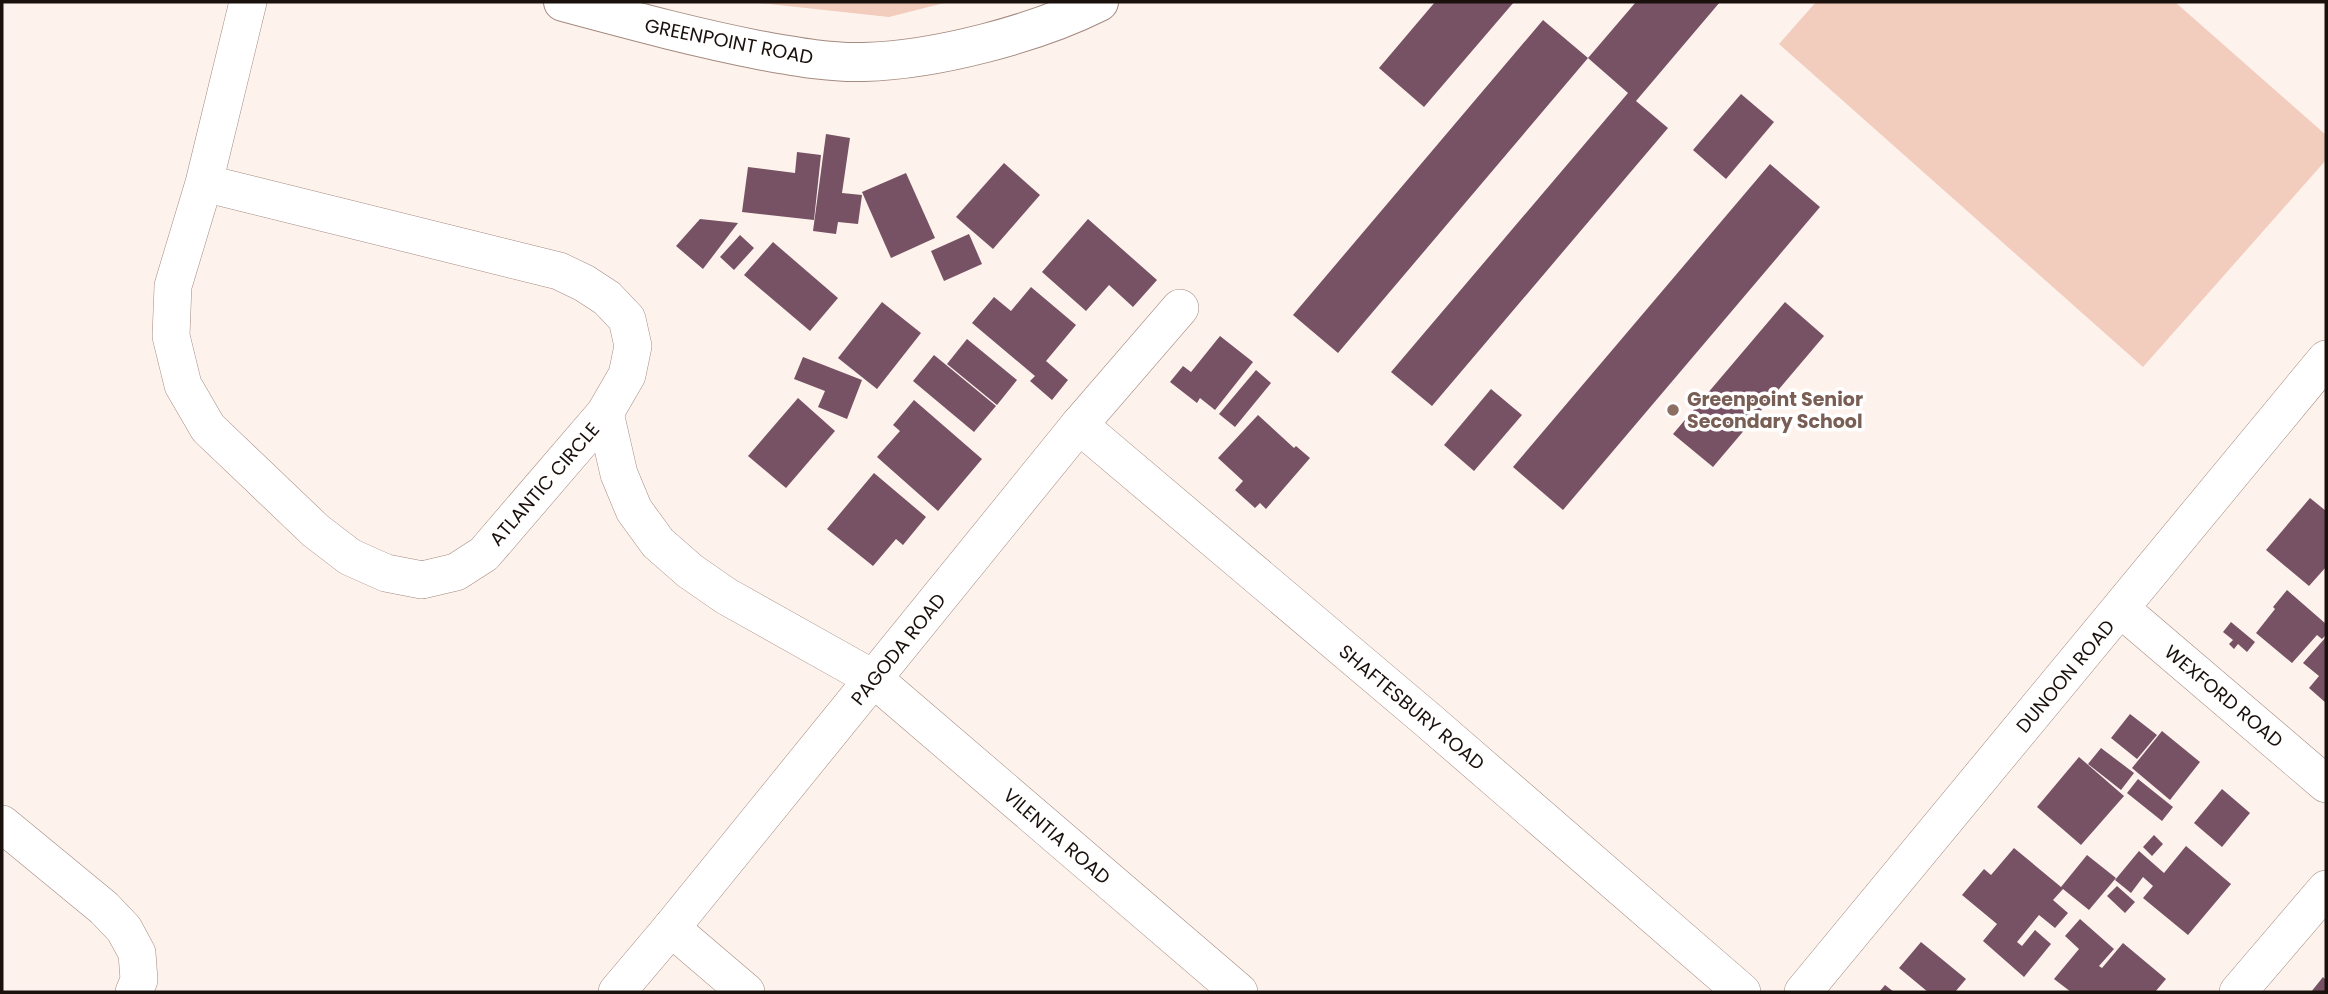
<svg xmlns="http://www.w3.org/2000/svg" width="2328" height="994" viewBox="0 0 2328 994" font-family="Poppins,sans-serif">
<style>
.green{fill:#f2ccbd}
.building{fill:#765264}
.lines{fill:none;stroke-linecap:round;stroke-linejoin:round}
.minor-casing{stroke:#a48a7f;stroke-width:38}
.tertiary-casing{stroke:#a48a7f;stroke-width:40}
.minor{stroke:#fff;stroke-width:37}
.tertiary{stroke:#fff;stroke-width:38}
.education-dot{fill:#8d6e63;stroke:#fff;stroke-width:2.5}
.labels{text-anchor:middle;stroke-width:7;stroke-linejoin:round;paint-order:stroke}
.street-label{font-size:19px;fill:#1a100c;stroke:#fff}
.education-label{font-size:19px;font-weight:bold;fill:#785e54;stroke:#fff;text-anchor:start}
</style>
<rect width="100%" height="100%" fill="#fef2ed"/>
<g class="green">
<polygon points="750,2 948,2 889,17"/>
<polygon points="1816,2 2175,2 2326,135 2326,160 2143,367 1779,44"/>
</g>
<g class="building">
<polygon points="1435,2 1514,2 1424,107 1379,68"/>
<polygon points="1636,2 1720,2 1636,101 1668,128 1432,406 1391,372 1628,93 1588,58 1338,353 1293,315 1543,20 1588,58"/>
<polygon points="1741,94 1774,122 1726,179 1693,150"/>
<polygon points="826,134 850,138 842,193 862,195 858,224 838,222 836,234 813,231"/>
<polygon points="797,152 821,155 814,220 742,212 748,167 795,173"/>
<polygon points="1004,163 1040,195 993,249 956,217"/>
<polygon points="1770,164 1820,207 1563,510 1513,467"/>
<polygon points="906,173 935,238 891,258 862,192"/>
<polygon points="700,219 738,223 703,269 676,246"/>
<polygon points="1088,219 1157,280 1133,307 1109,285 1086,311 1042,272"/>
<polygon points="969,234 982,264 944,281 931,251"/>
<polygon points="740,235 754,248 734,270 720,257"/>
<polygon points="773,242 838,298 810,331 744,275"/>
<polygon points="1031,287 1076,325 1046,361 1068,380 1052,400 1030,381 1035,376 972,323 994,297 1011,311"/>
<polygon points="882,302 921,333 877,389 838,358"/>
<polygon points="1785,302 1824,336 1713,467 1673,434"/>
<polygon points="1220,336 1253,362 1215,410 1200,398 1197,403 1170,382 1183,366 1191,372"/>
<polygon points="967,339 1017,380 997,405 947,364"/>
<polygon points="934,355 996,406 974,432 913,381"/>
<polygon points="803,357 862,380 847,419 818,407 825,391 794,379"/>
<polygon points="1256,370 1271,383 1235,427 1219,414"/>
<polygon points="1491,389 1522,415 1474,471 1444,445"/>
<polygon points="798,398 835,431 786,488 748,456"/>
<polygon points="914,400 982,459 938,511 877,457 900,431 893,425"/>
<polygon points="1258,415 1294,448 1296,446 1310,458 1266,509 1260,503 1255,508 1235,490 1243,481 1218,458"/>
<polygon points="874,473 926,517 903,545 896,539 873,566 827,529"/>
<polygon points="2310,498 2326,511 2326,567 2309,586 2266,550"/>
<polygon points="2287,590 2326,624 2326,635 2322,639 2317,635 2292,663 2256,633 2275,609 2273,607"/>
<polygon points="2231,622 2255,642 2247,652 2238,644 2234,649 2229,644 2233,640 2223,632"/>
<polygon points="2326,637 2326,703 2309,688 2319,676 2303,663"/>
<polygon points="2130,714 2157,735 2137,759 2111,738"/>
<polygon points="2162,731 2200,762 2170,800 2132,768"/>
<polygon points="2101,748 2134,773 2121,790 2088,764"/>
<polygon points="2079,757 2124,796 2081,845 2037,807"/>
<polygon points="2138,779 2173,807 2162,821 2127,793"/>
<polygon points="2222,789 2250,813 2222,847 2194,823"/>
<polygon points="2154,835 2163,844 2152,856 2143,847"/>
<polygon points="2186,846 2231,884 2188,935 2143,898 2153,886 2143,877 2131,893 2115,880 2139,851 2164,873"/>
<polygon points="2014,848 2061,887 2087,855 2116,878 2089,910 2063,889 2053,900 2068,913 2055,928 2039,915 2017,942 2022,946 2035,930 2051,944 2024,977 1983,941 1997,924 1962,895 1984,869 1991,875"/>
<polygon points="2117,886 2135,902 2125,913 2107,896"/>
<polygon points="2080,919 2114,949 2099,966 2102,968 2123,943 2166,979 2155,992 2071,992 2054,979 2079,949 2065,936"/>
<polygon points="1921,942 1966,979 1955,992 1928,992 1899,968"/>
<polygon points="2323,977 2326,980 2326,992 2311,992"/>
<polygon points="1885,985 1894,992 1879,992"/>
</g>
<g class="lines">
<g class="minor-casing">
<g id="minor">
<polyline points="204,183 559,271 584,283 607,298 627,319 633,346 627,375 605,413 484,554 456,572 422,580 386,573 350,557 316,531 208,428 183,385 171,336 173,286 204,183 248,2"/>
<polyline points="605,413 619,474 634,510 658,543 690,571 726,596 874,679 1239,992"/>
<polyline points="1079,425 1429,721 1742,992"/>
<polyline points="2121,609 2326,784"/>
<polyline points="2,824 104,908 124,929 137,953 139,980 134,992"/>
<polyline points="671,928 746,992"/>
<polyline points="617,992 671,928 1079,425 1180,308"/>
<polyline points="1803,992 2326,359"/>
<polyline points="2238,992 2326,889"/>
</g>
</g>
<g class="tertiary-casing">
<path id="tertiary" d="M563,2C630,20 696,38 764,51C797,57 831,63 864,62C936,60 1035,34 1099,2"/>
</g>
<use href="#minor" class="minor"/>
<use href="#tertiary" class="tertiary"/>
</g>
<circle class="education-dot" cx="1673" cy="410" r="7"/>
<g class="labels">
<g class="street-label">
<text transform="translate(729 41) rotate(11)" y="7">GREENPOINT ROAD</text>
<text transform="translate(544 484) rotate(-49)" y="7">ATLANTIC CIRCLE</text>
<text transform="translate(898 649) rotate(-51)" y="7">PAGODA ROAD</text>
<text transform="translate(2065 676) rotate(-50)" y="7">DUNOON ROAD</text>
<text transform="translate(2224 696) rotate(40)" y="7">WEXFORD ROAD</text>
<text transform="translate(1412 707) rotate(40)" y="7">SHAFTESBURY ROAD</text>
<text transform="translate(1057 836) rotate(41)" y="7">VILENTIA ROAD</text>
</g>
<g class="education-label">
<text x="1687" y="406">Greenpoint Senior<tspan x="1687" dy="22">Secondary School</tspan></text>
</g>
</g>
<rect width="2328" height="994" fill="none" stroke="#1a100c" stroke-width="7"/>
</svg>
